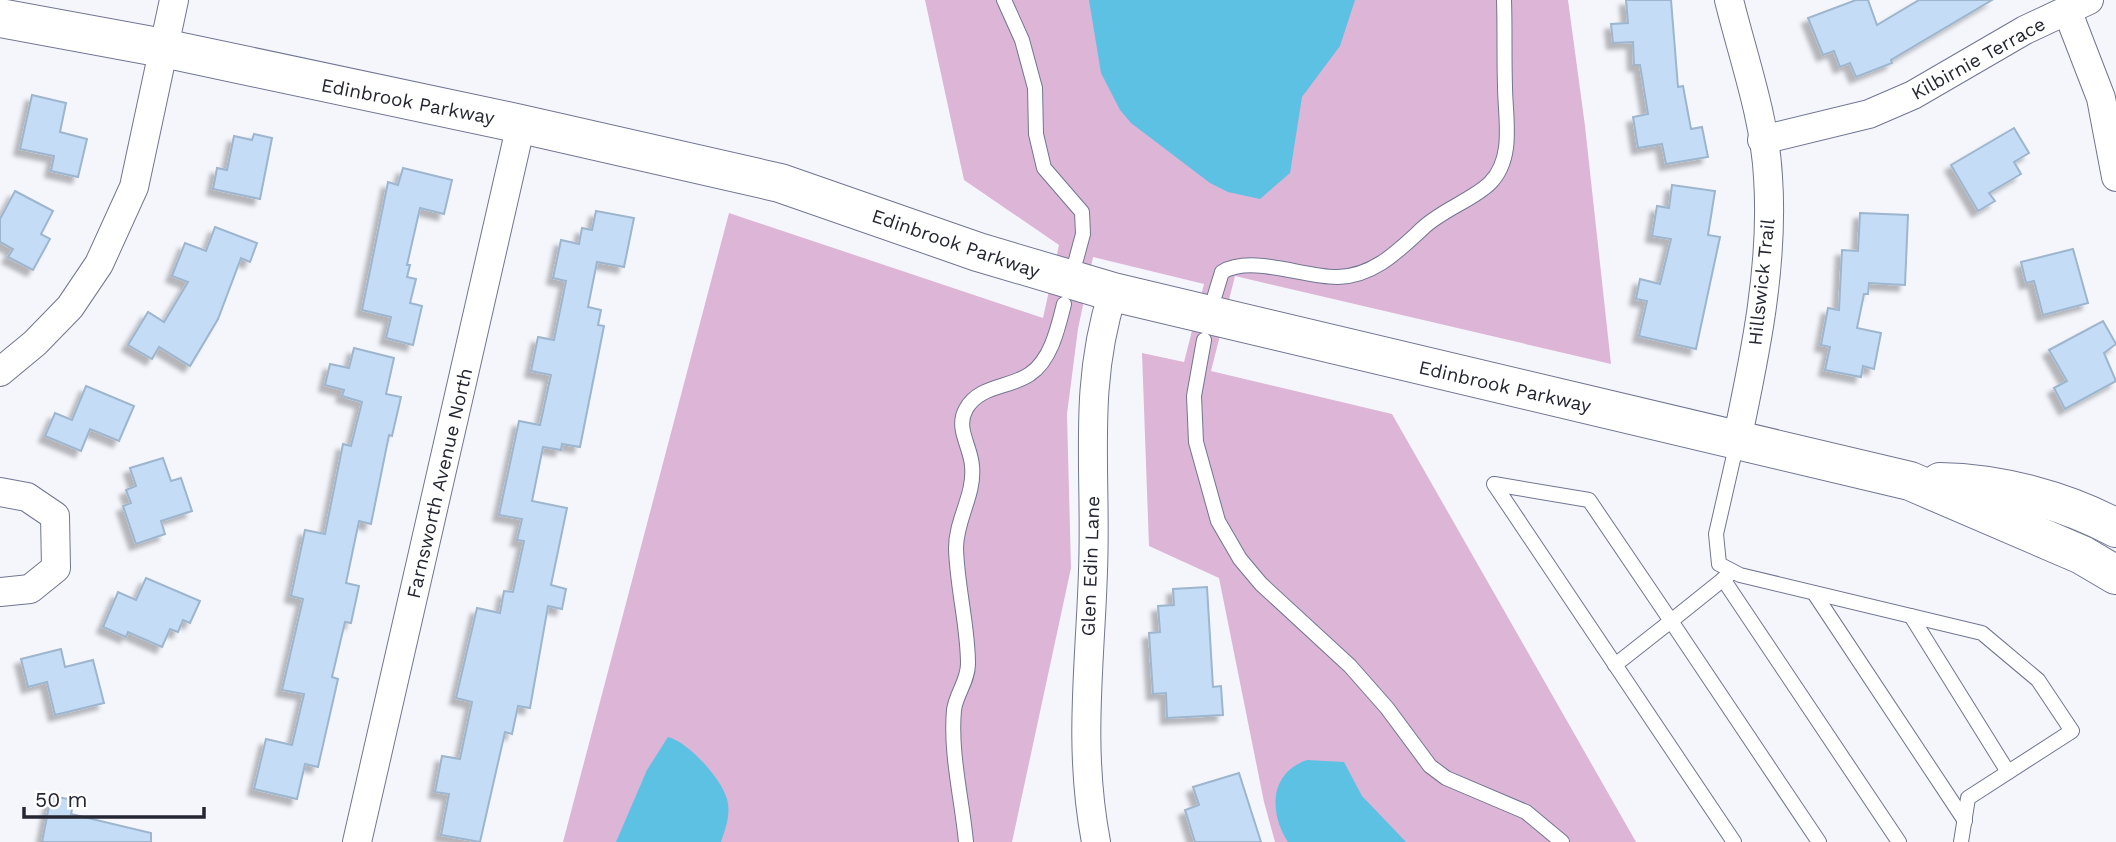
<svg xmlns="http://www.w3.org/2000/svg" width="2116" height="842" viewBox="0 0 2116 842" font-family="'Work Sans',sans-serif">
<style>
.green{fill:#ddb5d7}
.water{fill:#5cc1e2}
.building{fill:#c4dcf6;stroke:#9db5cd;stroke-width:2;filter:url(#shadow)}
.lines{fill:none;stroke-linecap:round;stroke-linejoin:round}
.lane-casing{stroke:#707692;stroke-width:16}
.street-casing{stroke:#707692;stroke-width:30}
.secondary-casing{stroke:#707692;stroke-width:40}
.lane{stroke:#fff;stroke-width:14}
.street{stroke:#fff;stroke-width:28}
.secondary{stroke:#fff;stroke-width:38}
.labels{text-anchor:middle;stroke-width:5;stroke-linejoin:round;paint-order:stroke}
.street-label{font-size:19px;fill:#242632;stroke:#fff}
</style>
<defs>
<filter id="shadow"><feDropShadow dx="-6" dy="6" stdDeviation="2" flood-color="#0004"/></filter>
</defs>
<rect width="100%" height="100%" fill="#f5f6fc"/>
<polygon class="green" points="925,0 1568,0 1585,126 1611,364 1235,276 1211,371 1392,414 1636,842 1275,842 1264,802 1219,578 1149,546 1142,353 1184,362 1204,284 1093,257 1078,329 1067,414 1071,568 1012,842 563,842 729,213 1043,318 1059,245 964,180"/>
<g class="water">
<polygon points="1089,0 1355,0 1340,46 1302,97 1290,173 1260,199 1228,192 1210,183 1131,123 1120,110 1101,73"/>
<path d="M668,737C689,742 726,783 728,804C730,817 725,830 721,842H616L647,770Z"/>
<path d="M1307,760L1344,762L1362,796L1406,842H1288C1269,813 1269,773 1307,760Z"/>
</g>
<g class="building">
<polygon points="1626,0 1671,0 1678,87 1683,86 1691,129 1702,127 1708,157 1666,164 1662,144 1638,148 1633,117 1648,114 1640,65 1634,65 1633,42 1613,43 1611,24 1628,23"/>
<polygon points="1856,0 1868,0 1877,25 1919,0 1992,0 1891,60 1892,63 1856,77 1850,63 1840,67 1834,51 1823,55 1808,18"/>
<polygon points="32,95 66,103 60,132 87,139 78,177 51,171 54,156 20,149"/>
<polygon points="2014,128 2029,153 2014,162 2021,174 1989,193 1995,201 1978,211 1951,165"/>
<polygon points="254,134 272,138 260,199 213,189 217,168 227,170 234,136 252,140"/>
<polygon points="403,168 452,180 444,214 420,208 407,265 410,265 407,277 416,279 410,303 422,306 413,345 386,338 391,317 362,310 388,182 398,185"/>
<polygon points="1672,185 1715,191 1708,235 1720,237 1696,349 1639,336 1647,301 1636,299 1640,279 1660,284 1671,239 1652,236 1657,206 1669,208"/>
<polygon points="15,191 53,211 41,234 50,239 33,270 8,257 13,249 0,242 0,219"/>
<polygon points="596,211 634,218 624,267 597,262 588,307 601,310 598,325 604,326 580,447 562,444 561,450 543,447 532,501 567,508 551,585 566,589 562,609 548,606 530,708 518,706 512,734 505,732 480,842 441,835 449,794 435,792 442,756 460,759 472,702 456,698 477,608 500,613 504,591 513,592 524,541 517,540 522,519 499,515 519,421 540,425 551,375 531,371 538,337 554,340 566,281 553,278 561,240 579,244 582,228 592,230"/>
<polygon points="1860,213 1908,215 1905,285 1869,283 1868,294 1864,294 1857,328 1881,333 1874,369 1863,366 1861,377 1825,370 1830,347 1821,345 1828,308 1839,310 1842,250 1858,251"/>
<polygon points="215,227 257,243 250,262 241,258 218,319 190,366 159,347 152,359 128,345 148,312 164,322 188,282 172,276 185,243 206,251"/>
<polygon points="2073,249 2088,303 2043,315 2034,281 2026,283 2021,262"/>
<polygon points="2103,321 2116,344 2104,353 2116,381 2065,409 2054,388 2067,381 2049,350"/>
<polygon points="354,348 394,358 386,394 401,397 392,436 389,435 371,524 359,521 346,583 359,586 351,623 345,622 332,677 338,679 318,767 305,764 297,799 254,789 266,739 292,745 304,694 282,690 303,599 291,596 305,530 325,534 343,444 351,446 362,402 342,396 344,390 325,385 330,364 349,368"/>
<polygon points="86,386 134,406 119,441 90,429 81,451 45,436 55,413 72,420"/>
<polygon points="163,458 171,481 181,478 192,511 161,521 165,534 136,544 123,506 131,503 126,490 136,486 130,468"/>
<polygon points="146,578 200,601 190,623 183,620 178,632 170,629 162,647 128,632 126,637 103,627 118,592 136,600"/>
<polygon points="1207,587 1213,687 1221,686 1223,715 1167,718 1166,693 1153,694 1149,633 1160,632 1158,606 1174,605 1173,589"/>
<polygon points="61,649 65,667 93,660 104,703 55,715 47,682 28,687 21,659"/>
<polygon points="1239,773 1261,842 1195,842 1185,810 1199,805 1193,787"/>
<polygon points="51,796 74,800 71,814 151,833 151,842 42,842"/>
</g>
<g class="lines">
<g class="lane-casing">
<g id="lane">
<polyline points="1004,0 1022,40 1035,88 1036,134 1044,168 1082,212 1083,234 1076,260"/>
<path d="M1215,295L1222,272C1252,254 1305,278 1338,277C1374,276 1398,251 1423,228C1442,210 1474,199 1490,183C1515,158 1505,117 1505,86C1504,57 1505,29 1504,0"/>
<polyline points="1204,340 1194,396 1196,442 1218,521 1240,559 1261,584 1350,666 1387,708 1430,766 1446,778 1526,812 1562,842"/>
<polyline points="1737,442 1716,534 1719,564 1740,575 1982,633 2038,680 2072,731 1968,798 1961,842"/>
<polyline points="1731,573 1671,621 1589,500 1494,484 1734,842"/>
<polyline points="1723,579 1899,842"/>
<polyline points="1814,593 1965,821"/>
<polyline points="1911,616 2008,772"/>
<polyline points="1615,665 1671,621 1819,842"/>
<path d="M966,842C962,799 950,753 954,710C956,694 968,681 968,664C968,626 957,587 956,548C956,519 975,495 972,466C971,447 955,428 966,409C979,385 1010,388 1030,374C1051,360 1058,328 1064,304"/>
</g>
</g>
<g class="street-casing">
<g id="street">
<path d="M1729,0C1743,57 1765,118 1768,177C1774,265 1755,355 1737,440"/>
<polyline points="2067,10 2101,98 2116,177"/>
<polyline points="1762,140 1869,114 1913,95 2025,30 2089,0"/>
<polyline points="0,372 35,343 70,307 99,264 134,187 174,0"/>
<polyline points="0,492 27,497 55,516 56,568 30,589 0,592"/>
<polyline points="357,842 521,124"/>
<path d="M1096,842C1078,747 1090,666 1093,571C1097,473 1082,388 1113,292"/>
</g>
</g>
<g class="secondary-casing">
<g id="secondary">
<polyline points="0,18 163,48 521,124 780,183 978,252 1113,292 1910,481 2082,555 2116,575"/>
<path d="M1940,482C1999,483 2064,500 2116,528"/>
</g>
</g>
<use href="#lane" class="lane"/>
<use href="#street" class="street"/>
<use href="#secondary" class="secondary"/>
</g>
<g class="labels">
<g class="street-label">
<text transform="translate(1978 58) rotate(-29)" y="7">Kilbirnie Terrace</text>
<text transform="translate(408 101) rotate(11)" y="7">Edinbrook Parkway</text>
<text transform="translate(956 243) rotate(19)" y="7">Edinbrook Parkway</text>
<text transform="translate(1761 282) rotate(-84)" y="7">Hillswick Trail</text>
<text transform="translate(1505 386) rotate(13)" y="7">Edinbrook Parkway</text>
<text transform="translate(439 483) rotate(-77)" y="7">Farnsworth Avenue North</text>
<text transform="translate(1090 566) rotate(-88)" y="7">Glen Edin Lane</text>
</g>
</g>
<path d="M24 807v10h180v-10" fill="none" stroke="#242632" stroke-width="3.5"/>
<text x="35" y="807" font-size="21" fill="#242632" stroke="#ffffff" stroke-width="5" paint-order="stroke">50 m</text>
</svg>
